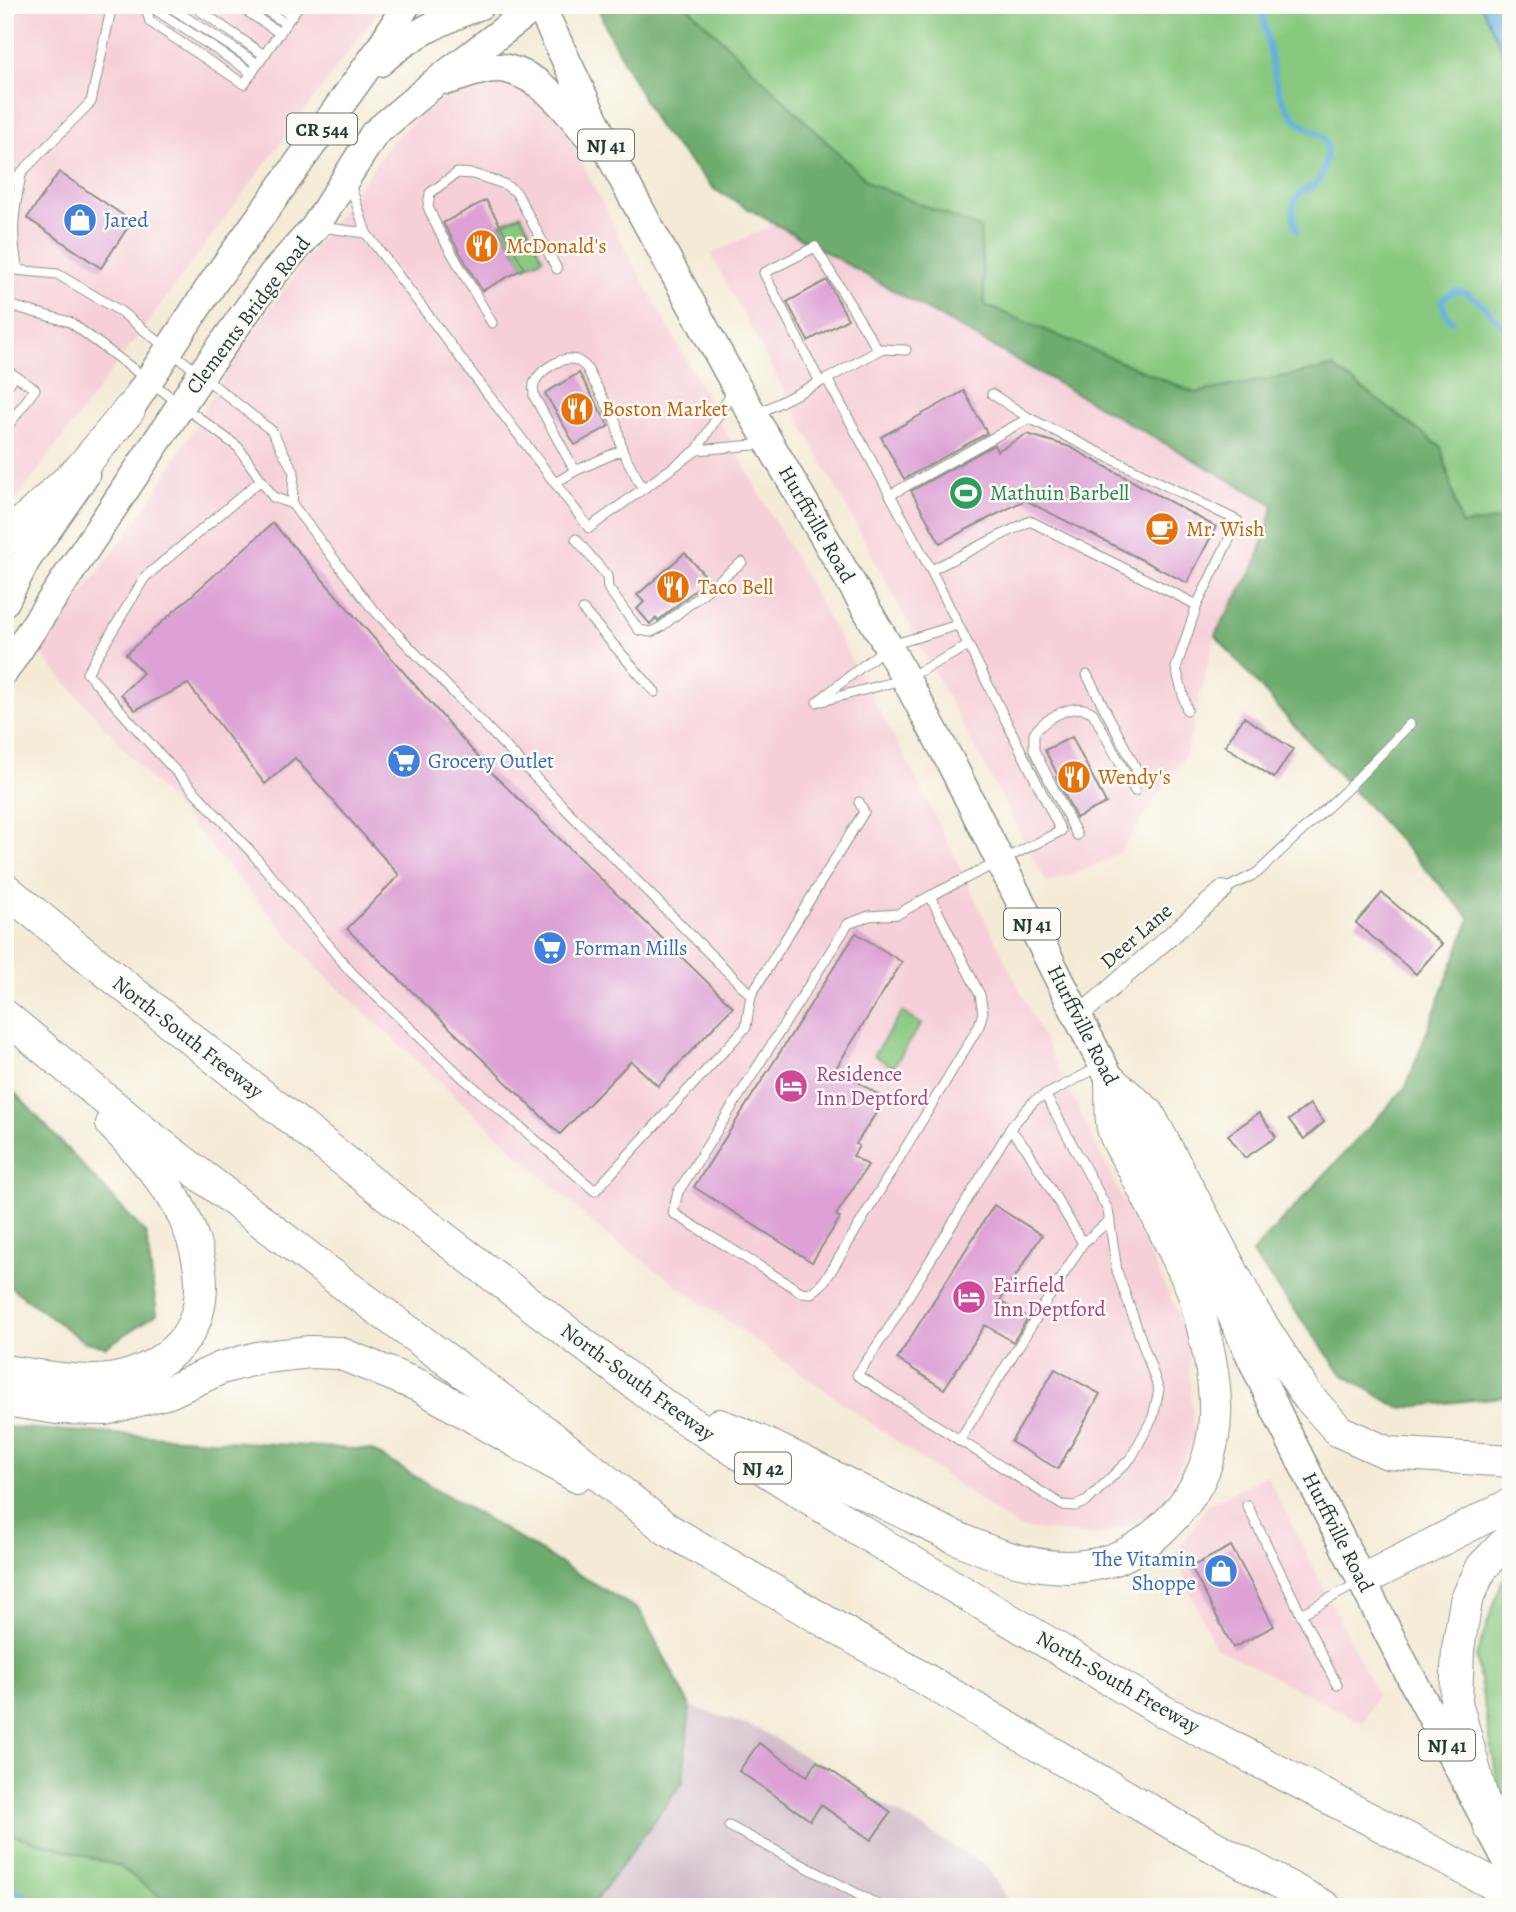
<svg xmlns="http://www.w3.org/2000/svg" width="1516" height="1912" viewBox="0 0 1516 1912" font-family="Alegreya,serif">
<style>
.built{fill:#f6cfd8}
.industrial{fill:#d1bdca}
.green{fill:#88c87f;stroke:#54825a;stroke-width:2}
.forest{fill:#6eac6e;stroke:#467451;stroke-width:2}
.water{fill:#63b1dd;stroke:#417788;stroke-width:2}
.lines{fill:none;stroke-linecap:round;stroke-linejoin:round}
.stream{stroke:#63b1dd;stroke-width:6}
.building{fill:#dda1d5}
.lane-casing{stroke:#8a9485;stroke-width:11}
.street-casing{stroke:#8a9485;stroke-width:20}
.primary-casing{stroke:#8a9485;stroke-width:31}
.highway-casing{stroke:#8a9485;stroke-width:34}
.lane{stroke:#fff;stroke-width:9}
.street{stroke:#fff;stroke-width:18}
.primary{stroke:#fff;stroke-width:28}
.highway{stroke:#fff;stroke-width:32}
.labels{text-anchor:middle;stroke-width:5;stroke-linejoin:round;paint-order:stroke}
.shield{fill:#fdfcf7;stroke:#62766e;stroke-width:2}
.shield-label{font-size:19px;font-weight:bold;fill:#1f3d34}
.shop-label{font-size:21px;fill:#366cbe;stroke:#fdfcf7;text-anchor:start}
.food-label{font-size:21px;fill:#c56008;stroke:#fdfcf7;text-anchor:start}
.street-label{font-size:21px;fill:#1f3d34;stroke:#fdfcf7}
.leisure-label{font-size:21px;fill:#27864d;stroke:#fdfcf7;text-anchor:start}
.hotel-label{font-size:21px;fill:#b23c85;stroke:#fdfcf7;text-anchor:start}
</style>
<rect width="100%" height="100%" fill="#fdfcf7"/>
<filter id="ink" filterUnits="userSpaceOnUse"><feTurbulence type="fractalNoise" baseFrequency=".0143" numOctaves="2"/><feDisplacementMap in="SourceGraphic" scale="14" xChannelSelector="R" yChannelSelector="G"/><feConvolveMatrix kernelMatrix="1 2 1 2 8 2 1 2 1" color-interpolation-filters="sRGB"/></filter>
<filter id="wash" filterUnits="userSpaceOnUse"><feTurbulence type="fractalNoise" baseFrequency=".00686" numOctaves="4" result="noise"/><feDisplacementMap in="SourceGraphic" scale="28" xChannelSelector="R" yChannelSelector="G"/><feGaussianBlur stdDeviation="1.57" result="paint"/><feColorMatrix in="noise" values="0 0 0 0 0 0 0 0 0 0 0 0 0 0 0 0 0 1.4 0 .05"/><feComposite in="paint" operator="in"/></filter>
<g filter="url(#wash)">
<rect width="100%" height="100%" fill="#f4ebd6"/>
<g class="built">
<polygon points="5,5 383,5 5,515"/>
<polygon points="484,77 530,86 556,112 629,256 914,774 1187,1331 1194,1437 1157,1514 1096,1536 1018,1528 600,1230 319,970 39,652 146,508 239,352 396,136 442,98"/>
<polygon points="776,224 1274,505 1256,564 1215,635 1186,754 1120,852 1088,869 1047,883 711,254"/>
<polygon points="1267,1475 1377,1694 1363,1723 1215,1647 1174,1556 1208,1505"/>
</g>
<polygon class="industrial" points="690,1706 761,1730 987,1867 1012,1907 591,1907 683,1782"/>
<g class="green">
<polygon points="686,5 1481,5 1511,69 1511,518 1461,526 1441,447 1333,367 1195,393 985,305 979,228 870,184"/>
<polygon points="521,214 543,258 524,268 500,224"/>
<polygon points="902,1012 921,1024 893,1067 874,1055"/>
<polygon points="1511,1574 1511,1809 1498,1786 1476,1656 1502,1581"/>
<polygon points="5,1827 14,1835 119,1866 173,1907 5,1907"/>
</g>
<g class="forest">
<polygon points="597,5 686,5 870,184 980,228 985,305 1195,393 1333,367 1441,447 1461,525 1511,518 1511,1396 1399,1408 1342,1374 1252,1253 1406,1087 1470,918 1280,710 1215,635 1256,564 1274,505 715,190 659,128 608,32"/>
<polygon points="5,1082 146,1234 157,1314 106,1347 83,1341 5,1283"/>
<polygon points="5,1427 371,1450 640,1611 690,1706 683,1782 591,1907 173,1907 119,1866 14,1835 5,1827"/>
</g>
<polygon class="water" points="1481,5 1511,5 1511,69"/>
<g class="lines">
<g class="stream">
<path d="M1260,5C1268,34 1270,66 1280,94C1283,102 1290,110 1294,117C1304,132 1326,129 1327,148C1327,157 1323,177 1316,184C1312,187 1306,189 1302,192C1289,202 1293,218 1297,231"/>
<path d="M1452,321L1446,314L1442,301C1465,271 1493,320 1511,333"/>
<polyline points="5,1888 18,1891 35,1907"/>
</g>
</g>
<g id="blocks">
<g class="building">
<polygon points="59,172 132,221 101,268 27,218"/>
<polygon points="486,200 524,268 482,291 443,223"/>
<polygon points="827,280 848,319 808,341 787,302"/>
<polygon points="579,373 609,426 575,445 545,393"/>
<polygon points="964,391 987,433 904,479 881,437"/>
<polygon points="1027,434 1070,447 1216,527 1187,583 1025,500 940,543 911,491 994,445 997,451"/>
<polygon points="273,523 493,774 733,1007 658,1086 631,1061 560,1134 347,929 399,875 295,758 265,784 188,684 135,710 121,694 143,673 126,654"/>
<polygon points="685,553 708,579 658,621 656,618 650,624 637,609 644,602 637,595"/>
<polygon points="1244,717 1293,749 1274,778 1225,746"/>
<polygon points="1072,737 1106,803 1076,818 1056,777 1058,776 1045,750"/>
<polygon points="1382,893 1442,944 1416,974 1356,923"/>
<polygon points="856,933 902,962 836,1068 885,1099 856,1144 859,1146 853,1156 868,1165 836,1215 840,1218 812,1262 694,1187"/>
<polygon points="1310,1104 1324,1122 1304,1139 1289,1120"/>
<polygon points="1259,1113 1276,1137 1245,1158 1228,1135"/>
<polygon points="994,1205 1042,1235 1000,1301 1028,1318 1013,1342 985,1325 944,1389 897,1359"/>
<polygon points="1055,1369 1100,1394 1058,1469 1011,1442"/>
<polygon points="1231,1546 1274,1626 1233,1648 1191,1567"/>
<polygon points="759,1743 807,1776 817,1761 891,1812 871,1840 821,1805 810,1820 739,1771"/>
</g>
</g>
</g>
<g filter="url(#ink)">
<use href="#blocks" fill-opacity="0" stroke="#8a9485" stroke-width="2"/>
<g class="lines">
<g class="lane-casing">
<g id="lane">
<polyline points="145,5 150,22 244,84 299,5"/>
<polyline points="148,5 252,73"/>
<polyline points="167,5 258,64"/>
<polyline points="192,5 264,55"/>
<polyline points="237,5 280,33"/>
<polyline points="259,5 286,24"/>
<polyline points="276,5 292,16"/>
<polyline points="350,184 366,233 589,528 697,450 733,391"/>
<polyline points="5,189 91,102 112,5"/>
<polyline points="320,227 366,233"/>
<polyline points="5,269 57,274 120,311 272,431 294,472 292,504"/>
<path d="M18,270C10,234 14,211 21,175"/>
<polyline points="5,307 12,306 70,322 238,447 273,497 292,504 370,606 587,831 751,995 864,812 859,802"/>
<polyline points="492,323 438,229 428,207 430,193 457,173 473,174 504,184 516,192 557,269"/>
<polyline points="906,350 881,349 827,379 931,570"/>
<polyline points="5,369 35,389 5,430"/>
<polyline points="820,382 764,273 815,247 878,350"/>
<polyline points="5,389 15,376"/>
<polyline points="992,394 1029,418 1238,521 1197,605"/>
<polyline points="757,414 826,379"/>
<polyline points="697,450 765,444"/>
<path d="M575,471L534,396C534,392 533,388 534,384C538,372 558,358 571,359C577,359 582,363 586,367L616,422L622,450"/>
<polyline points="261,480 145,577 87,673 154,748 252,853 351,972 462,1077 595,1191 746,1027 751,995"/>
<polyline points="555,483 575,471 622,450 643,489"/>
<polyline points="890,495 1029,418"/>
<polyline points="576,539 607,576 608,588 639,630 651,632 661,627 742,562"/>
<polyline points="583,610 655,692"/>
<polyline points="1087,675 1142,780"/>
<polyline points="822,701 905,679 968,646"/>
<polyline points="817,702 888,646 958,625"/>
<path d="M1077,835L1034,750V733C1046,718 1075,700 1093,713L1135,791"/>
<polyline points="1223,890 1257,873 1345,791 1410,724"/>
<polyline points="930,896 898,914 869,916 848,924 678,1192 673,1213 801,1292 811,1293 821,1285 830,1273 979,1026 983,1012 980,995 930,896 1061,831 931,570 1030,521 1197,605 1176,668 1187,710"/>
<polyline points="1045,1094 1108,1210 1117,1271 1159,1390 1153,1417 1131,1458 1087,1501 1075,1506 1062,1505 857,1375 889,1328 1012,1126 1034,1101 1101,1066"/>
<polyline points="1010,1129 1026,1148 1083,1243 1110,1220"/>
<polyline points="959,1441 1083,1243"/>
<polyline points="1247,1505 1301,1614"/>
<polyline points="1337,1685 1301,1614 1358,1583"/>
<polyline points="729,1826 882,1907"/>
</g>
</g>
<g class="street-casing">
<polyline id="street" points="1078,1017 1223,890"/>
</g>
<g class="primary-casing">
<g id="primary">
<polyline points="540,5 616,166 736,386 888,646 950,761 1082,1025 1217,1284 1282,1423 1404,1664 1511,1868"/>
<path d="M380,62C409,35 443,20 480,5"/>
<path d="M448,80C466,75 488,65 507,69C546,78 569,114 594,142"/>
<polyline points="117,428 215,280 380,49 406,5"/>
<polyline points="5,601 26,560 85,475"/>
<polyline points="5,670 201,375 273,274 315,227 374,134 432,85 537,5"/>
</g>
</g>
<g class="highway-casing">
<g id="highway">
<polyline points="5,539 81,468 129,410"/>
<polyline points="5,889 77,948 386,1194 662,1404 877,1541 1161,1710 1511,1893"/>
<polyline points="5,1016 147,1134 341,1282 549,1435 667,1529 1187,1832 1325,1907"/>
<polyline points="1111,1081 1148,1113 1253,1311 1306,1394 1339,1431 1388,1453 1511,1461"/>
<path d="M5,1371C34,1375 66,1382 95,1381C125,1380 151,1370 173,1351C221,1309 199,1234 168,1189C152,1167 131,1143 112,1124"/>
<polyline points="5,1400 57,1408 105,1409 169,1392 221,1368 257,1358 310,1352 339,1353 420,1386 576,1476"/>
<path d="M719,1425C782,1448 840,1482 901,1511C958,1539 1025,1576 1091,1565C1125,1560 1153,1540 1175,1515C1234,1449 1216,1377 1196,1300C1192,1286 1185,1273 1179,1261C1164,1229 1148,1197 1132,1166C1126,1155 1116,1141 1113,1128C1110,1113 1112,1096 1111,1081"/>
<polyline points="1363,1580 1511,1504"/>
<polyline points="1490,1827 1456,1702 1458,1649 1466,1601 1482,1567 1511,1537"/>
</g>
</g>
<use href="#lane" class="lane"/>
<use href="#street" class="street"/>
<use href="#primary" class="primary"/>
<use href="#highway" class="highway"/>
</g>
</g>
<defs>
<g id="shop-disc" transform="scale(1.75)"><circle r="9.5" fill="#3f7fe0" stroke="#fdfcf7"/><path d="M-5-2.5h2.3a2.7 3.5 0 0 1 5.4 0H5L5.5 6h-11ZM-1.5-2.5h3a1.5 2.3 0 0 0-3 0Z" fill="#fff"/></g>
<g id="restaurant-disc" transform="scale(1.75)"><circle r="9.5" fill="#e8710a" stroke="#fdfcf7"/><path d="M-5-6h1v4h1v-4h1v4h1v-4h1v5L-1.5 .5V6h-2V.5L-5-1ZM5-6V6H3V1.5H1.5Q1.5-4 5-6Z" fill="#fff"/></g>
<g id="stadium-disc" transform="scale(1.75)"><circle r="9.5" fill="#2e9e5b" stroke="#fdfcf7"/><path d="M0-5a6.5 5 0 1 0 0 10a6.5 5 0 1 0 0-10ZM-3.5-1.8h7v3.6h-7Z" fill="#fff"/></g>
<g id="cafe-disc" transform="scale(1.75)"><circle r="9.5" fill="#e8710a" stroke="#fdfcf7"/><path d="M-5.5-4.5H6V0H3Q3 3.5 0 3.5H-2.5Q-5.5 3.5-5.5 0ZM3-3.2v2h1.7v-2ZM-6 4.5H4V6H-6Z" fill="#fff"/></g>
<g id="supermarket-disc" transform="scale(1.75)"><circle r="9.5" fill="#3f7fe0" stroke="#fdfcf7"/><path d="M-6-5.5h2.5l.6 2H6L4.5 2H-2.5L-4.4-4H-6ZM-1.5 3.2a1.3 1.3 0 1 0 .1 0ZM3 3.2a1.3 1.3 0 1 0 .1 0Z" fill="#fff"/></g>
<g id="hotel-disc" transform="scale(1.75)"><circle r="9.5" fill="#d1479c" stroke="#fdfcf7"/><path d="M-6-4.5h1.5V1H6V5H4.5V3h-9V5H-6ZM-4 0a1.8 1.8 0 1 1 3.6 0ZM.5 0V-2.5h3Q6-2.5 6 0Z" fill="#fff"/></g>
</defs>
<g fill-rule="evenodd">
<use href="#shop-disc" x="80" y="220"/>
<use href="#restaurant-disc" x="482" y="246"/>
<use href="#restaurant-disc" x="577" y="409"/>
<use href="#stadium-disc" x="966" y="493"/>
<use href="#cafe-disc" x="1162" y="529"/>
<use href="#restaurant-disc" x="673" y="587"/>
<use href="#supermarket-disc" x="404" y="761"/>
<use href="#restaurant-disc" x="1074" y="777"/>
<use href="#supermarket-disc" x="550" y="948"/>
<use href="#hotel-disc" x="791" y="1086"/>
<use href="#hotel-disc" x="969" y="1297"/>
<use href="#shop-disc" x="1221" y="1571"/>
</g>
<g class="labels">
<g class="shield">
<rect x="287" y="113.5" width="70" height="31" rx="5"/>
<rect x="578" y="129.5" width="56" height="31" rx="5"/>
<rect x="1004" y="908.5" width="56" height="31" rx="5"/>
<rect x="735" y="1452.5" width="56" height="31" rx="5"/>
<rect x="1419" y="1729.5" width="56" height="31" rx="5"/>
</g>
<g class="shield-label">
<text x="322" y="136">CR 544</text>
<text x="606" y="152">NJ 41</text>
<text x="1032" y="931">NJ 41</text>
<text x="763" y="1475">NJ 42</text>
<text x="1447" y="1752">NJ 41</text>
</g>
<g class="shop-label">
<text x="104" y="227">Jared</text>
<text x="428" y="768">Grocery Outlet</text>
<text x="574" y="955">Forman Mills</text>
<text x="1196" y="1566" text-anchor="end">The Vitamin<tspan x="1196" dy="24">Shoppe</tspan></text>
</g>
<g class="food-label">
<text x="506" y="253">McDonald's</text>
<text x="602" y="416">Boston Market</text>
<text x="1186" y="536">Mr. Wish</text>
<text x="698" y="594">Taco Bell</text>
<text x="1098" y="784">Wendy's</text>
</g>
<g class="street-label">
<text transform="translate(248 315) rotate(-53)" y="7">Clements Bridge Road</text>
<text transform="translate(817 524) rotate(60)" y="7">Hurffville Road</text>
<text transform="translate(1136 936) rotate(-41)" y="7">Deer Lane</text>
<text transform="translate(1083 1025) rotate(63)" y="7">Hurffville Road</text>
<text transform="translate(188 1037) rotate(38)" y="7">North-South Freeway</text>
<text transform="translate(638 1382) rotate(36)" y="7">North-South Freeway</text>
<text transform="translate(1338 1532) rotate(63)" y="7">Hurffville Road</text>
<text transform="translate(1118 1682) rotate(30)" y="7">North-South Freeway</text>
</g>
<g class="leisure-label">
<text x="990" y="500">Mathuin Barbell</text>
</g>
<g class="hotel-label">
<text x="816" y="1081">Residence<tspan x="816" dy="24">Inn Deptford</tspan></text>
<text x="993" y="1292">Fairfield<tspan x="993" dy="24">Inn Deptford</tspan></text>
</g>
</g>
<rect width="1516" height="1912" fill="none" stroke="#fdfcf7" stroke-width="28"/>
</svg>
